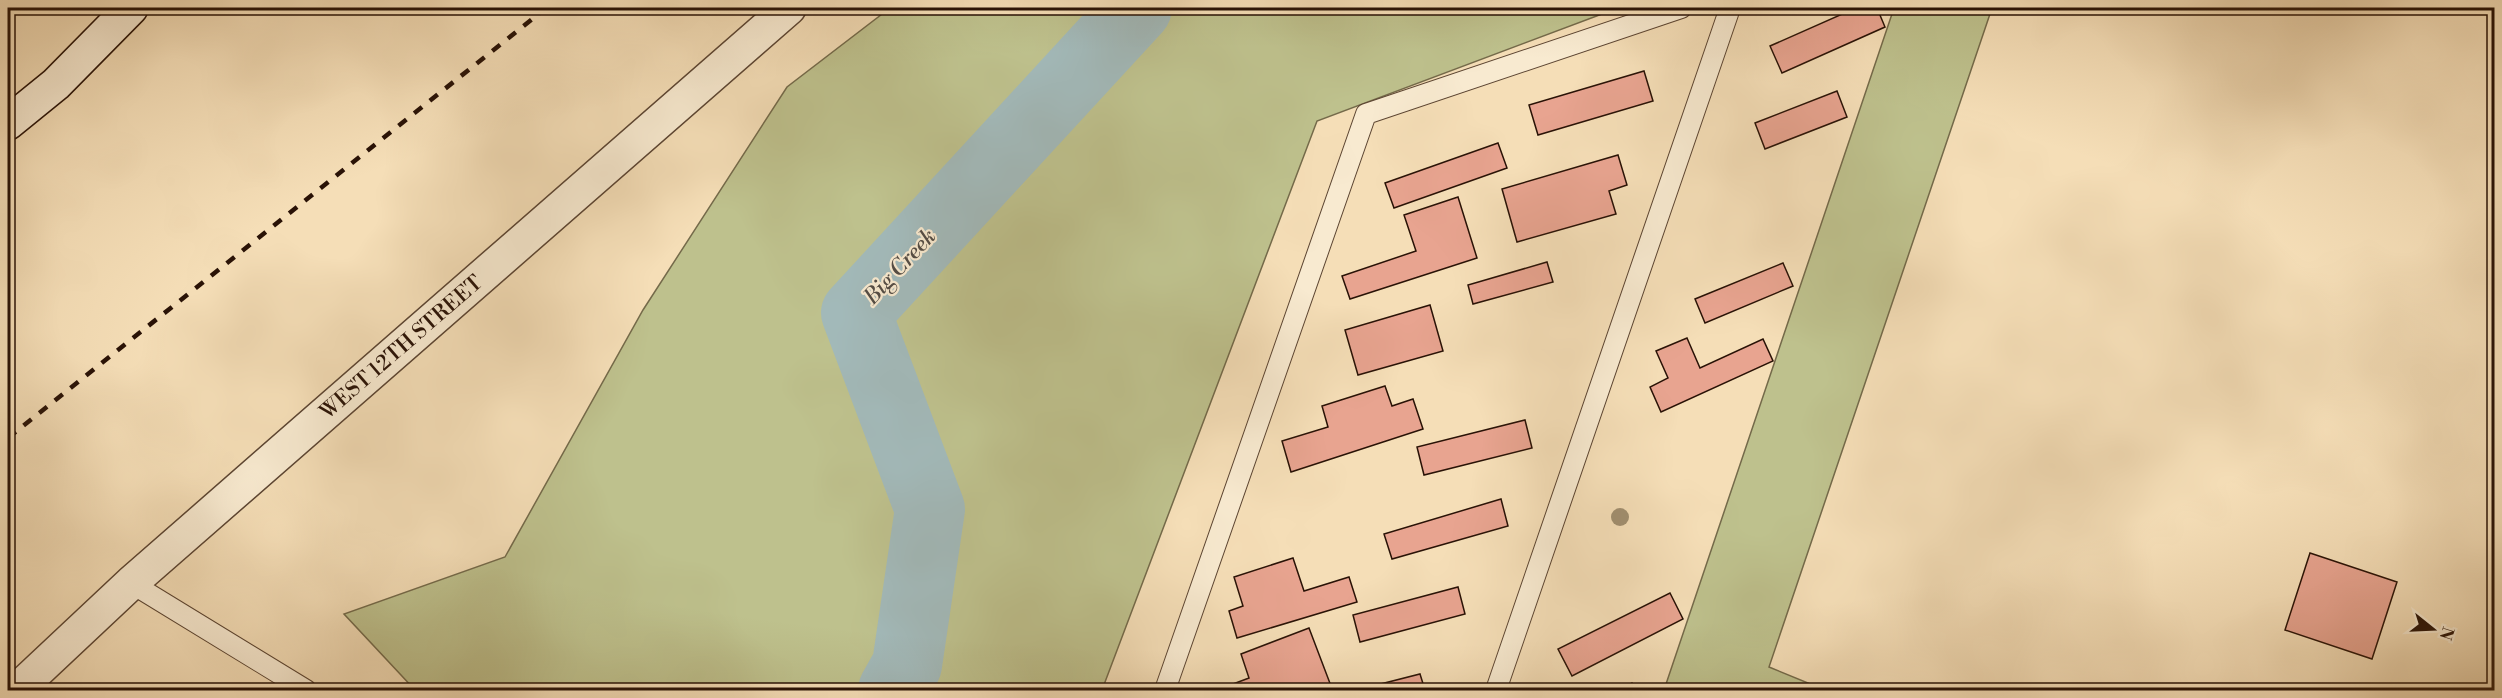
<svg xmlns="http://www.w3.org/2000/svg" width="2502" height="698" viewBox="0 0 2502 698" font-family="'Libre Bodoni',serif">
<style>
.green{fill:#bec18d;stroke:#746a4a;stroke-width:1.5}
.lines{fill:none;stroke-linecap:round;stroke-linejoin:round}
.river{stroke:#a2b9b9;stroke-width:70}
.building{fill:#e8a490;stroke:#291206;stroke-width:1.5}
.lane-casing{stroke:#5c4532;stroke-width:22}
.street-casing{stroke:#5c4532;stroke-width:36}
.secondary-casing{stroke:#291206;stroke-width:36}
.lane{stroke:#f8ead0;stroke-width:20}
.street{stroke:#f8ead0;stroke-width:33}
.secondary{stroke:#f8ead0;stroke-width:33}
.rail{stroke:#291206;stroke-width:4.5;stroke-dasharray:10 10;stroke-linecap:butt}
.tree{fill:#a18f70}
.labels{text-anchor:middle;stroke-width:4.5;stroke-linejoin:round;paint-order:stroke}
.street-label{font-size:21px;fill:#291206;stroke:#f8ead0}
.water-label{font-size:22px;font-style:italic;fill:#534c45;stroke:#f8ead0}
</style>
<rect width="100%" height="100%" fill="#f5deb7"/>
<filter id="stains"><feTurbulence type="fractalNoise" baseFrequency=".00333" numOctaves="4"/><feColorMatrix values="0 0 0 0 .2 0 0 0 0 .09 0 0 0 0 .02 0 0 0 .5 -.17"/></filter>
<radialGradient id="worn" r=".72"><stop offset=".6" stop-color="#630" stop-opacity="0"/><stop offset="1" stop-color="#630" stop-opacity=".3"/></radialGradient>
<g class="green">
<polygon points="890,8 1618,8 1317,121 1102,690 415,690 344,614 505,557 643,310 787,87"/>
<polygon points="1894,8 1992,8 1769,667 1825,690 1664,690"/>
</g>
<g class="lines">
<polyline class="river" points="893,690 907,665 930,509 856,313 1137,8"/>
</g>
<g class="building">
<polygon points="1844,8 1877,8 1885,27 1782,73 1770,46 1847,12"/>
<polygon points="1644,71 1653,101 1538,135 1529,105"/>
<polygon points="1837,91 1847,117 1765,149 1755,123"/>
<polygon points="1498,143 1507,168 1394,208 1385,183"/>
<polygon points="1618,155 1627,185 1609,191 1616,214 1517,242 1502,189"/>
<polygon points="1458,197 1477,258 1350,299 1342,276 1416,251 1404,215"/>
<polygon points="1547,262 1553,282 1473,304 1468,285"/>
<polygon points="1783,263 1793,286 1705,323 1695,299"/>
<polygon points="1430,305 1443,351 1358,375 1345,330"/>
<polygon points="1687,338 1700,368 1763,339 1773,361 1661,412 1650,387 1668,378 1656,351"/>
<polygon points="1385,386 1392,406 1413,399 1423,429 1291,472 1282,441 1328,427 1322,406"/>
<polygon points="1525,420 1532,448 1424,475 1417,447"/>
<polygon points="1501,499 1508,526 1392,559 1384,534"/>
<polygon points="2310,553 2397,582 2372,659 2285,630"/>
<polygon points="1293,558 1304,591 1349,577 1357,602 1237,638 1229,611 1243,606 1234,577"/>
<polygon points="1458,587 1465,614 1360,642 1353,615"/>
<polygon points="1670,593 1683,619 1572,676 1558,649"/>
<polygon points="1309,628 1331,686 1318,690 1217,690 1249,678 1241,654"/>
<polygon points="1420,674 1425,690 1357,690"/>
<polygon points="1632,683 1635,690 1617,690"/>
</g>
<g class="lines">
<g class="lane-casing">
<g id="lane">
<polyline points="131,583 306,690"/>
<polyline points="1165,690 1366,114 1681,8"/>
<polyline points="1496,690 1730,8"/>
</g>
</g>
<g class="street-casing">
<polyline id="street" points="17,690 131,583 789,8"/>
</g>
<g class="secondary-casing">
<polyline id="secondary" points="8,123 56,84 131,8"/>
</g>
<use href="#lane" class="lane"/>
<use href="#street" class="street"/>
<use href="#secondary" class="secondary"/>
<polyline class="rail" points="8,438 546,8"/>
</g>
<circle class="tree" cx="1620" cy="517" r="9"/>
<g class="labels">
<g class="street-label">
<text transform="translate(401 347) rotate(-41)" y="7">WEST 12TH STREET</text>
</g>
<g class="water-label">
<text transform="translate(899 266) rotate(-47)" y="8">Big Creek</text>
</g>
</g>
<rect width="2502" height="698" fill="none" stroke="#f5deb7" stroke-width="30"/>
<rect x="9" y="9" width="2484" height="680" fill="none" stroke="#291206" stroke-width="3"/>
<rect x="15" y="15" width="2472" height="668" fill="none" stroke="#291206" stroke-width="1.5"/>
<g transform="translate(2433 629) rotate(108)" stroke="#f8ead0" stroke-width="4.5" paint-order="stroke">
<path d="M0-4.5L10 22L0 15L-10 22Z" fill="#291206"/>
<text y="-9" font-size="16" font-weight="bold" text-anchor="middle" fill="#291206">N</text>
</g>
<rect width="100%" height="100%" filter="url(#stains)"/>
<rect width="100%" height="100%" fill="url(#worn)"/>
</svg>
